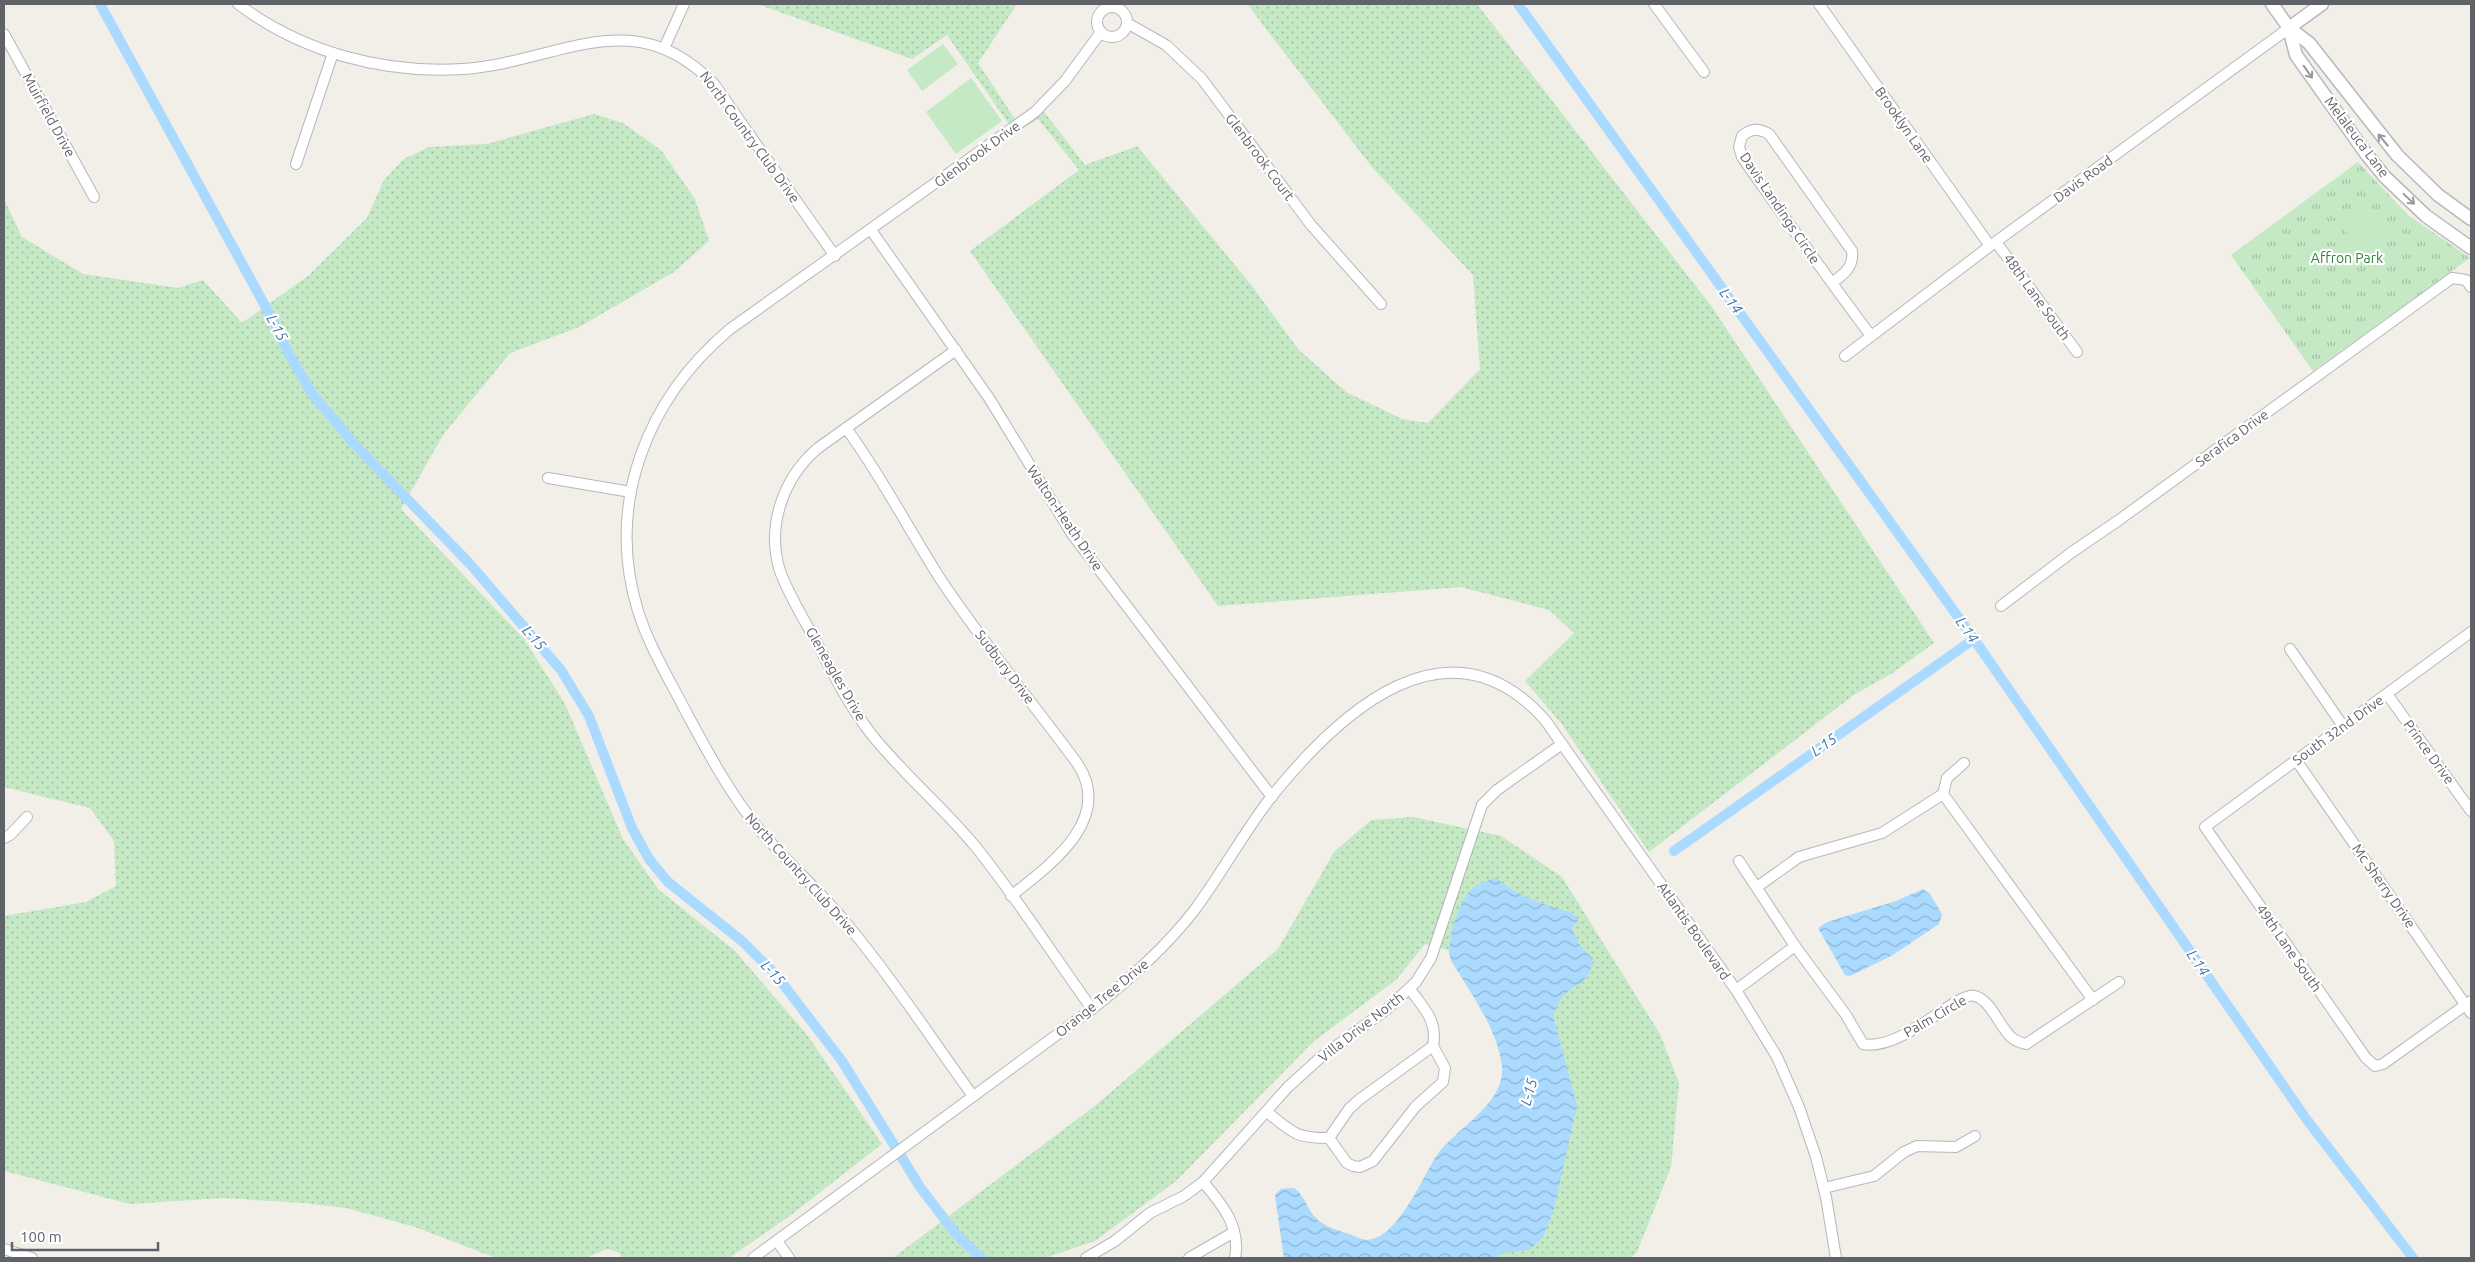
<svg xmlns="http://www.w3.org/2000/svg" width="2475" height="1262" viewBox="0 0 2475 1262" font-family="Ubuntu,sans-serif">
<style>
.grass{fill:url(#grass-dots)}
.park{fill:url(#park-tufts)}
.pitch{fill:#c5e8c5}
.water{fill:url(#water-waves)}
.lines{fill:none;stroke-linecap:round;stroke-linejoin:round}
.canal{stroke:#aadaff;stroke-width:10}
.minor-casing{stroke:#b5b8bc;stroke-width:12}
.tertiary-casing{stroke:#b5b8bc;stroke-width:15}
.minor{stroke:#fff;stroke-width:10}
.tertiary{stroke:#fff;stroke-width:12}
.oneway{stroke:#979a9d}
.labels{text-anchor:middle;stroke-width:4.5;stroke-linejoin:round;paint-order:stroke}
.street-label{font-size:14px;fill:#5f6368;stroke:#fff}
.park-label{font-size:14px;fill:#348238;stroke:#fff}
.water-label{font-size:15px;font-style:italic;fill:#4174aa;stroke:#fff}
</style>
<defs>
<pattern id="grass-dots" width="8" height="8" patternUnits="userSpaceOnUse" patternTransform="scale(1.25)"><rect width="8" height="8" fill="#c5e8c5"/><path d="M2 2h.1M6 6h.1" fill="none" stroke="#a3c0a4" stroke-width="1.8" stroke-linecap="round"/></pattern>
<pattern id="park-tufts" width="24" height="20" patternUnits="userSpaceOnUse" patternTransform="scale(1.25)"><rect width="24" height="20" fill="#c5e8c5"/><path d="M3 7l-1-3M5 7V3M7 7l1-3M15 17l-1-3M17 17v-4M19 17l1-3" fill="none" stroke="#a3c0a4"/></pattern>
<pattern id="water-waves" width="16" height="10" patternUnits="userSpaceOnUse" patternTransform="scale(1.25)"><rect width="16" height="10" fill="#aadaff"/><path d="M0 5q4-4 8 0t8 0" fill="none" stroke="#8eb4d2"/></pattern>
</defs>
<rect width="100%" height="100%" fill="#f1efe8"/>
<g class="grass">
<polygon points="757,4 1017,4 978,63 1015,119 1038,104 1085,165 1137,146 1252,286 1298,349 1346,392 1402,419 1428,423 1480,369 1473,275 1372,167 1247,4 1477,4 1712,307 1934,643 1891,674 1855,694 1649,852 1561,723 1525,681 1574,633 1549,610 1461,587 1218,606 970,251 1079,170 1038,119 1015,133 947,35 912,59"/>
<polygon points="594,114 623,123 661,150 695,199 709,241 674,272 579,327 510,353 443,435 401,509 524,639 565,704 623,839 658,889 735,951 808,1036 882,1144 787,1218 729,1258 623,1258 618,1252 607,1249 586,1258 496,1258 415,1227 346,1208 303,1203 223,1198 130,1204 4,1171 4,916 86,902 116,886 114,841 90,808 4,787 4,199 22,237 83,274 178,288 203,280 242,323 308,276 367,218 384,180 404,159 429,147 487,144"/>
<path d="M1413,817L1501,836L1562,877L1660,1034L1679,1083L1671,1167L1637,1252L1631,1258H1284L1275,1195L1281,1189L1294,1188C1302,1194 1304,1200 1309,1209C1318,1225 1333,1229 1349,1234C1354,1236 1362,1240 1367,1240C1398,1239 1423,1176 1437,1155C1456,1128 1507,1103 1502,1065C1497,1028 1470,992 1451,960L1448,950L1425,944L1397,979L1313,1042L1176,1181L1095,1241L1045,1258H893L1096,1105L1278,949L1334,852L1371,820Z"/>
</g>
<polygon class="park" points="2358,162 2408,215 2470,258 2313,371 2231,255"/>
<g class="pitch">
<polygon points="943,44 958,64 922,91 907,70"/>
<polygon points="971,78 1002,121 956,154 926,112"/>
<polygon points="2366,199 2392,235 2364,256 2337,220"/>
</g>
<g class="water">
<path d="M1496,878C1519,897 1544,905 1573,913L1578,920L1572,928L1578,943L1593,959C1589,984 1580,980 1564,995C1559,999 1556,1010 1553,1016L1577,1105L1554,1209L1543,1237L1529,1250L1502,1253L1494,1258H1284L1275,1195L1281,1189L1294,1188C1302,1194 1304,1200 1309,1209C1318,1225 1333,1229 1349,1234C1354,1236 1362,1240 1367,1240C1398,1239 1423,1176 1437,1155C1456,1128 1507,1103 1502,1065C1497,1028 1470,992 1451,960C1446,940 1458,901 1474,887C1479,883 1489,880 1496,878Z"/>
<polygon points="1923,889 1930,894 1942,914 1939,924 1893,955 1850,976 1845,975 1818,928 1827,922 1896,901"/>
</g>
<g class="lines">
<g class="canal">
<polyline points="100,4 269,313 289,354 313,395 356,446 470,564 561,670 589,716 632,828 649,859 668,882 742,941 776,975 842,1061 920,1187 955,1233 981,1258"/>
<polyline points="1518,4 1974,639 2307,1120 2413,1258"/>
<polyline points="1674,851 1974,639"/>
</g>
<g class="minor-casing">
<g id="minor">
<path d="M238,4C302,52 383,74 463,69C560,62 632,0 714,84L835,256"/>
<polyline points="1654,4 1704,72"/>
<polyline points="1819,4 1990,246"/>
<circle cx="1112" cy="22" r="15"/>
<polyline points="1127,23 1166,45 1202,79 1311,225 1381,304"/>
<polyline points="4,34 94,197"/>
<polyline points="666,44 684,4"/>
<polyline points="296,164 333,53"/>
<polyline points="871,230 989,398 1072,534 1272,797"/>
<polyline points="1996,242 2077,352"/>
<path d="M1832,283C1844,274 1854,267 1852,251L1769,134C1758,128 1752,128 1742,136L1739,147L1742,157C1784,217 1827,277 1871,336"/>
<path d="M956,350L818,448C783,478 766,526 780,571C789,596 805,621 818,645C834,676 850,707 872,735C904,775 943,807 975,846C1017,898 1053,955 1092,1009"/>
<polyline points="1845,356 1990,246 2289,28"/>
<path d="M846,428C882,477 909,530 941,580C983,643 1032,702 1077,763C1115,819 1050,865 1011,896"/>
<polyline points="548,478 631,492"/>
<polyline points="2001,606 2072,552 2119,520 2452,278 2466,280 2471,287"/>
<polyline points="2471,632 2205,827 2366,1058 2375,1066 2383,1064 2471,1001"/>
<polyline points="2290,649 2343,726"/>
<polyline points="2387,694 2471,811"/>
<polyline points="2296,760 2471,1013"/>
<polyline points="1964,763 1947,778 1943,794 2093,1000"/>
<polyline points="4,838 10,835 27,817"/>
<path d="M1739,861L1795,946L1846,1015L1863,1044C1902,1052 1958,990 1975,996C1992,1001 1999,1027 2012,1038C2016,1041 2022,1043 2026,1044L2119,982"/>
<polyline points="1757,887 1799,857 1882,833 1943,794"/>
<polyline points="1736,990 1795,946"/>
<path d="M973,1096C931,1038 892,978 846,923C817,887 780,857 751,819C725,785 705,747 685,710C668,677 649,646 638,611C605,503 647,399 730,329L1035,112L1065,81L1101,32"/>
<path d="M1267,1112C1293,1133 1295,1138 1329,1138L1347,1163L1353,1166L1360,1167L1373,1161L1416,1106L1443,1082L1445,1068L1433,1046C1438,1020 1423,1008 1410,989"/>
<polyline points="1329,1138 1349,1109 1360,1099 1433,1046"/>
<path d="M1203,1182C1222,1204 1241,1227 1235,1258"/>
<polyline points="1824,1188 1874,1176 1904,1152 1917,1146 1956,1147 1975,1136"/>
<polyline points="777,1241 789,1258"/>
<polyline points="4,1249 32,1258"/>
<path d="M753,1258L1092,1009C1129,980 1164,949 1193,912C1221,875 1243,833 1272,796C1339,713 1448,611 1545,720L1736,990L1777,1057L1799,1107L1816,1157L1826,1197L1836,1258"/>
<polyline points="1086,1258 1115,1241 1150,1213 1184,1196 1203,1182 1288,1087 1321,1057 1387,1009 1416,982 1431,958 1482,805 1497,790 1562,744"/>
<polyline points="1189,1258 1234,1232"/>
</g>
</g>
<g class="tertiary-casing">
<g id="tertiary">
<polyline points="2272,4 2289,28 2309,43 2397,155 2438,195 2471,219"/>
<polyline points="2289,28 2296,55 2367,155 2385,177 2426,216 2471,248"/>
<polyline points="2289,28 2322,4"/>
</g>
</g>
<use href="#minor" class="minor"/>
<use href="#tertiary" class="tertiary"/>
</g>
<defs><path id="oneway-shaft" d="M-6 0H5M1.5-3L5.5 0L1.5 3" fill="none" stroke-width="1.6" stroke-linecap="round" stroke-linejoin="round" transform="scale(1.25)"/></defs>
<g class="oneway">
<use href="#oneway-shaft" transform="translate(2308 72) rotate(55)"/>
<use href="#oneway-shaft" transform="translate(2383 140) rotate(-130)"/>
<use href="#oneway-shaft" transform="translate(2409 199) rotate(43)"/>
</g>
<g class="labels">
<g class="street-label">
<text transform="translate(49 115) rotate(61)" y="5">Muirfield Drive</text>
<text transform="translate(1904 125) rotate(55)" y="5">Brooklyn Lane</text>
<text transform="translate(750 137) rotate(54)" y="5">North Country Club Drive</text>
<text transform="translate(2357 137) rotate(53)" y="5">Melaleuca Lane</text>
<text transform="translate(977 154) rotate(-36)" y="5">Glenbrook Drive</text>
<text transform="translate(1260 157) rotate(53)" y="5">Glenbrook Court</text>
<text transform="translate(2083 179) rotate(-36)" y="5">Davis Road</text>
<text transform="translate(1780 208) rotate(56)" y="5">Davis Landings Circle</text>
<text transform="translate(2037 297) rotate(54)" y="5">48th Lane South</text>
<text transform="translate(2232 438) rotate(-36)" y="5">Serafica Drive</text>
<text transform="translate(1065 518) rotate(56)" y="5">Walton-Heath Drive</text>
<text transform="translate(1005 667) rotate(53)" y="5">Sudbury Drive</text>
<text transform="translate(836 674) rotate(60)" y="5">Gleneagles Drive</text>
<text transform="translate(2338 730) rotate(-36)" y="5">South 32nd Drive</text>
<text transform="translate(2429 752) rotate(54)" y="5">Prince Drive</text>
<text transform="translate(801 874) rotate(48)" y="5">North Country Club Drive</text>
<text transform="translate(2384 886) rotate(55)" y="5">Mc Sherry Drive</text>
<text transform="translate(1694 931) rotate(55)" y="5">Atlantis Boulevard</text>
<text transform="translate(2289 948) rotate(55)" y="5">49th Lane South</text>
<text transform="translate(1102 998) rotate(-39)" y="5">Orange Tree Drive</text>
<text transform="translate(1935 1016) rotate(-30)" y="5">Palm Circle</text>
<text transform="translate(1361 1027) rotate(-38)" y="5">Villa Drive North</text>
</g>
<g class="park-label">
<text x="2347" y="263">Affron Park</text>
</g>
<g class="water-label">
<text transform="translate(1731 301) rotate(54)" y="5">L-14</text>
<text transform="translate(277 328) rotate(61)" y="5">L-15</text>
<text transform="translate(1967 630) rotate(55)" y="5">L-14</text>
<text transform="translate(534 638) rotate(49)" y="5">L-15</text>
<text transform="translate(1824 745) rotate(-35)" y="5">L-15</text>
<text transform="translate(2198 963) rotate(55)" y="5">L-14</text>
<text transform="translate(773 973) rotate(48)" y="5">L-15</text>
<text transform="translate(1529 1092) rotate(-75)" y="5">L-15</text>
</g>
</g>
<rect width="2475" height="1262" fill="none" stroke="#5f6368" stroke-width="10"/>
<path d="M12 1242v8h146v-8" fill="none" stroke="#5f6368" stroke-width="2.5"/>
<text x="20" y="1242" font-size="15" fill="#5f6368" stroke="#ffffff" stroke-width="4" paint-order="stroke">100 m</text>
</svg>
